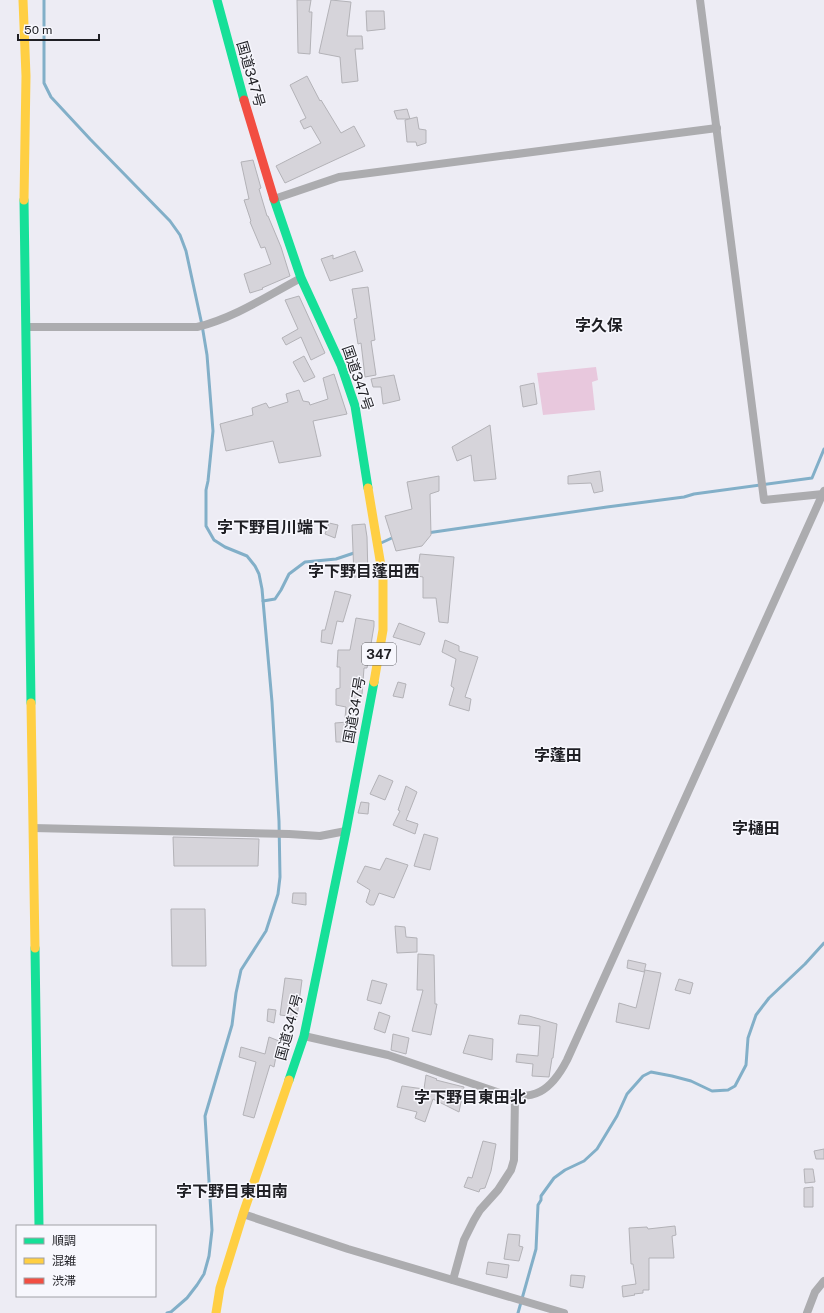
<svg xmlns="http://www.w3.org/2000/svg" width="824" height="1313" viewBox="0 0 824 1313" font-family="'Public Sans','Noto Sans JP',sans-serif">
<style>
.green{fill:#e8c8dd}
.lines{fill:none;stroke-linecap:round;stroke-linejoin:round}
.stream{stroke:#82afc8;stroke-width:3}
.building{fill:#d6d4da;stroke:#b3b2b7}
.street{stroke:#acacaf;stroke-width:8}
.fast{stroke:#16e098;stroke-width:9}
.slow{stroke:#ffcf43;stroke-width:9}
.jam{stroke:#f24e42;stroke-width:9}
.labels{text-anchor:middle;stroke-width:3;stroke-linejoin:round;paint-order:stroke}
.shield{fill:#f7f7fd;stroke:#606065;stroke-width:1}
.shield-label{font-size:13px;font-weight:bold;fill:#1f1f24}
.street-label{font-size:14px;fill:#1f1f24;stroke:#f7f7fd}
.quarter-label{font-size:16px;font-weight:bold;fill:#1f1f24;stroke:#f7f7fd}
</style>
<rect width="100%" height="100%" fill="#edecf4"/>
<polygon class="green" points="596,367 598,380 592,382 595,410 543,415 537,373"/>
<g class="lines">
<g class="stream">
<polyline points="44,0 44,83 51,97 90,139 170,221 180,235 186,251 202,325 207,355 213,431 208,481 206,490 206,526 214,540 225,547 247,556 255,566 259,574 262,589 272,702 279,821 280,877 278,894 266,931 241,970 236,993 232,1025 205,1116 212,1230 209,1256 204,1274 197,1285 187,1298 171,1312 167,1313"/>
<polyline points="427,533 607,507 684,497 694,494 812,478 824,449"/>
<polyline points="381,543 394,537"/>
<polyline points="263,601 275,599 281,590 289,574 305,562 336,559 357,552"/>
<polyline points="518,1313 536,1249 538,1205 541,1200 541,1196 554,1178 565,1170 584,1161 597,1149 617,1116 627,1094 643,1076 651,1072 672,1076 691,1081 712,1091 728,1090 735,1086 746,1065 748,1038 756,1015 769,998 805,964 824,943"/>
</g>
</g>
<g class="building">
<polygon points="297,0 311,0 309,12 312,12 310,54 298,53"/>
<polygon points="331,0 351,2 347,36 362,36 363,49 355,49 358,81 342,83 340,57 319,53"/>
<polygon points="366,11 384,11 385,29 367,31"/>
<polygon points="307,76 320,101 321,100 341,133 354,126 365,146 285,183 276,166 321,143 311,126 304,129 300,121 306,118 290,85"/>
<polygon points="407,109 410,119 397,119 394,111"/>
<polygon points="417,117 419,129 426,130 426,143 417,146 416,142 407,142 405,120"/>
<polygon points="253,160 261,188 259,189 267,216 268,216 281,247 290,276 262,288 263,289 250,293 244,274 271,264 265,247 261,248 250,222 251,221 244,200 249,199 241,162"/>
<polygon points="355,251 363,271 330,281 321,259 333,255 333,259"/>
<polygon points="368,287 375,340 371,341 376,375 365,377 361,343 358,344 354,319 357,318 352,289"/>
<polygon points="299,296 325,353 311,360 301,337 286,345 282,338 298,329 285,300"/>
<polygon points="304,356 315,377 304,382 293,362"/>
<polygon points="334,374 347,414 313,421 321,456 279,463 273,441 226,451 220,424 253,415 252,408 266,403 269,408 288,402 286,394 299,390 303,401 309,402 310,405 328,399 323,378"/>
<polygon points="394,375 400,400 383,404 381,387 373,387 371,379"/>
<polygon points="534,383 537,404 523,407 520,386"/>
<polygon points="490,425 496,479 474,481 471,455 457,461 452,447"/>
<polygon points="600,471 603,491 594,493 591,483 568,484 568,476"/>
<polygon points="439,476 439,491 430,494 431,535 422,546 396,551 385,516 412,509 407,482"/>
<polygon points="329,523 338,525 335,538 325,534"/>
<polygon points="365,524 367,537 368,577 354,577 352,525"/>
<polygon points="420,554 454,557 448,623 439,622 436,598 423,598 423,577 417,576"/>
<polygon points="335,591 351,595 343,622 337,621 332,644 321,642 322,630 325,630"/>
<polygon points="356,618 374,621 374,626 367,668 364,668 362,695 359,695 357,719 345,718 346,707 336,705 336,689 340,688 340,667 337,667 338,650 350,650"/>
<polygon points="399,623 425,633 420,645 393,637"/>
<polygon points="445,640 459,646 459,651 478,657 465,697 471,699 469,711 449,705 454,688 451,686 456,659 442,652"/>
<polygon points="398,682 406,684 403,698 393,696"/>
<polygon points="348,722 349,742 336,742 335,723"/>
<polygon points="379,775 393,781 385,800 370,794"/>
<polygon points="406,786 417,792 406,820 418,824 415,834 393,825 400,811 398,810"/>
<polygon points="361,802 369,803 368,814 358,813"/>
<polygon points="424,834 438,838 430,870 414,866"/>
<polygon points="173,837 259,839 258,866 174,866"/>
<polygon points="386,858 408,865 394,898 379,893 374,905 370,905 366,902 370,890 357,882 365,866 380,870"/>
<polygon points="293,893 306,893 306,905 292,903"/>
<polygon points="171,909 205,909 206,966 172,966"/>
<polygon points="395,926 405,927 406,937 417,938 417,952 397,953"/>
<polygon points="418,954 434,955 435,1004 437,1004 431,1035 412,1031 423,990 417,990"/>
<polygon points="628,960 646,964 644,972 627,968"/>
<polygon points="645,970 661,973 649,1029 616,1022 619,1003 636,1008"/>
<polygon points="285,978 302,980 297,1017 280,1015"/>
<polygon points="679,979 693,983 690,994 675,990"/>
<polygon points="372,980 387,984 381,1004 367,1000"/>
<polygon points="268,1009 276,1010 274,1023 267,1021"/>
<polygon points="379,1012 390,1016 385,1033 374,1029"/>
<polygon points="520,1015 529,1016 557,1024 553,1058 552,1058 549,1077 532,1076 533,1064 516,1062 517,1054 538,1056 540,1026 518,1024"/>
<polygon points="393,1034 409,1038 406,1054 391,1050"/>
<polygon points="469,1035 493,1039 492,1060 463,1053"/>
<polygon points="269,1037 279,1041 274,1067 270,1065 254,1118 243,1115 256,1062 239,1057 241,1047 265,1054"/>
<polygon points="426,1075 437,1079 436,1080 464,1087 459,1112 433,1099 425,1122 415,1118 417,1112 397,1107 402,1086 424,1089"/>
<polygon points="483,1141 496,1144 491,1171 485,1188 480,1189 479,1192 464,1187 468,1177 472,1178"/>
<polygon points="824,1149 824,1159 816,1159 814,1151"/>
<polygon points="804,1169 813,1169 815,1182 805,1183"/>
<polygon points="813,1187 813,1207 804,1207 804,1188"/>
<polygon points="675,1226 676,1235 672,1236 674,1258 649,1258 649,1290 643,1290 643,1293 634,1294 635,1295 623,1297 622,1286 636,1284 633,1264 631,1264 629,1228 647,1227 648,1229"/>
<polygon points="508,1234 520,1235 519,1246 523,1247 519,1261 504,1259"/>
<polygon points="488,1262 509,1265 507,1278 486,1274"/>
<polygon points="571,1275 585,1276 583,1288 570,1286"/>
</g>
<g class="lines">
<g class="street">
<polyline points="700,0 764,500 823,494"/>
<polyline points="274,199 339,177 717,128"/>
<path d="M26,327H197C234,318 267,296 301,278"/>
<polyline points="33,828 289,834 320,836 346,831"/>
<path d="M304,1036L388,1055L500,1093C534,1102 551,1091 567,1060L824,491"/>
<polyline points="243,1214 348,1249 564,1313"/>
<polyline points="453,1280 464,1240 474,1220 480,1210 498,1190 511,1170 514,1160 515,1096"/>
<polyline points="807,1313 815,1292 824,1281"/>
</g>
<g class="fast">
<polyline points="217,0 244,100"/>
<polyline points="274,199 301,278 341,365 355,406 368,488"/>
<polyline points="24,200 31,703"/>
<polyline points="35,948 39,1226"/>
<polyline points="289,1080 304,1036 346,831 374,682"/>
</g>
<g class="slow">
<polyline points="23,0 26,76 24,200"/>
<polyline points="368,488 383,578 383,630 374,682"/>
<polyline points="31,703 35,948"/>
<polyline points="216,1313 220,1288 243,1214 289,1080"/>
</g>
<polyline class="jam" points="244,100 274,199"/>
</g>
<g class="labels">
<rect class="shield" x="362" y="643" width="34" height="22" rx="3"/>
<g class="shield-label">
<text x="379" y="659">347</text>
</g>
<g class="street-label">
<text transform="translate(251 74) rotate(74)" y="5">国道347号</text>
<text transform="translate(358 378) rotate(71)" y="5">国道347号</text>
<text transform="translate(354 710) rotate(-80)" y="5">国道347号</text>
<text transform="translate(289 1027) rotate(-75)" y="5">国道347号</text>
</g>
<g class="quarter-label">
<text x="599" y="331">字久保</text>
<text x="273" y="533">字下野目川端下</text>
<text x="364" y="577">字下野目蓬田西</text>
<text x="558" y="761">字蓬田</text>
<text x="756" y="834">字樋田</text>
<text x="470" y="1103">字下野目東田北</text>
<text x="232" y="1197">字下野目東田南</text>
</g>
</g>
<rect x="16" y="1225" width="140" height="72" fill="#f7f7fd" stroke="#a1a1a6"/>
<rect x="24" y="1238" width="20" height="6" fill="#16e098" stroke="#a1a1a6"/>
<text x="52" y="1245" font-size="12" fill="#1f1f24">順調</text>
<rect x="24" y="1258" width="20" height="6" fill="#ffcf43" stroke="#a1a1a6"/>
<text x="52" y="1265" font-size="12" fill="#1f1f24">混雑</text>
<rect x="24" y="1278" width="20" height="6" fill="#f24e42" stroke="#a1a1a6"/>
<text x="52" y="1285" font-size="12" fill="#1f1f24">渋滞</text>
<path d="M18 34v6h81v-6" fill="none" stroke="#1f1f24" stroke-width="2"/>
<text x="24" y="34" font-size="12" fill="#1f1f24" stroke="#f7f7fd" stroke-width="3" paint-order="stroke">50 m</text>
</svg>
